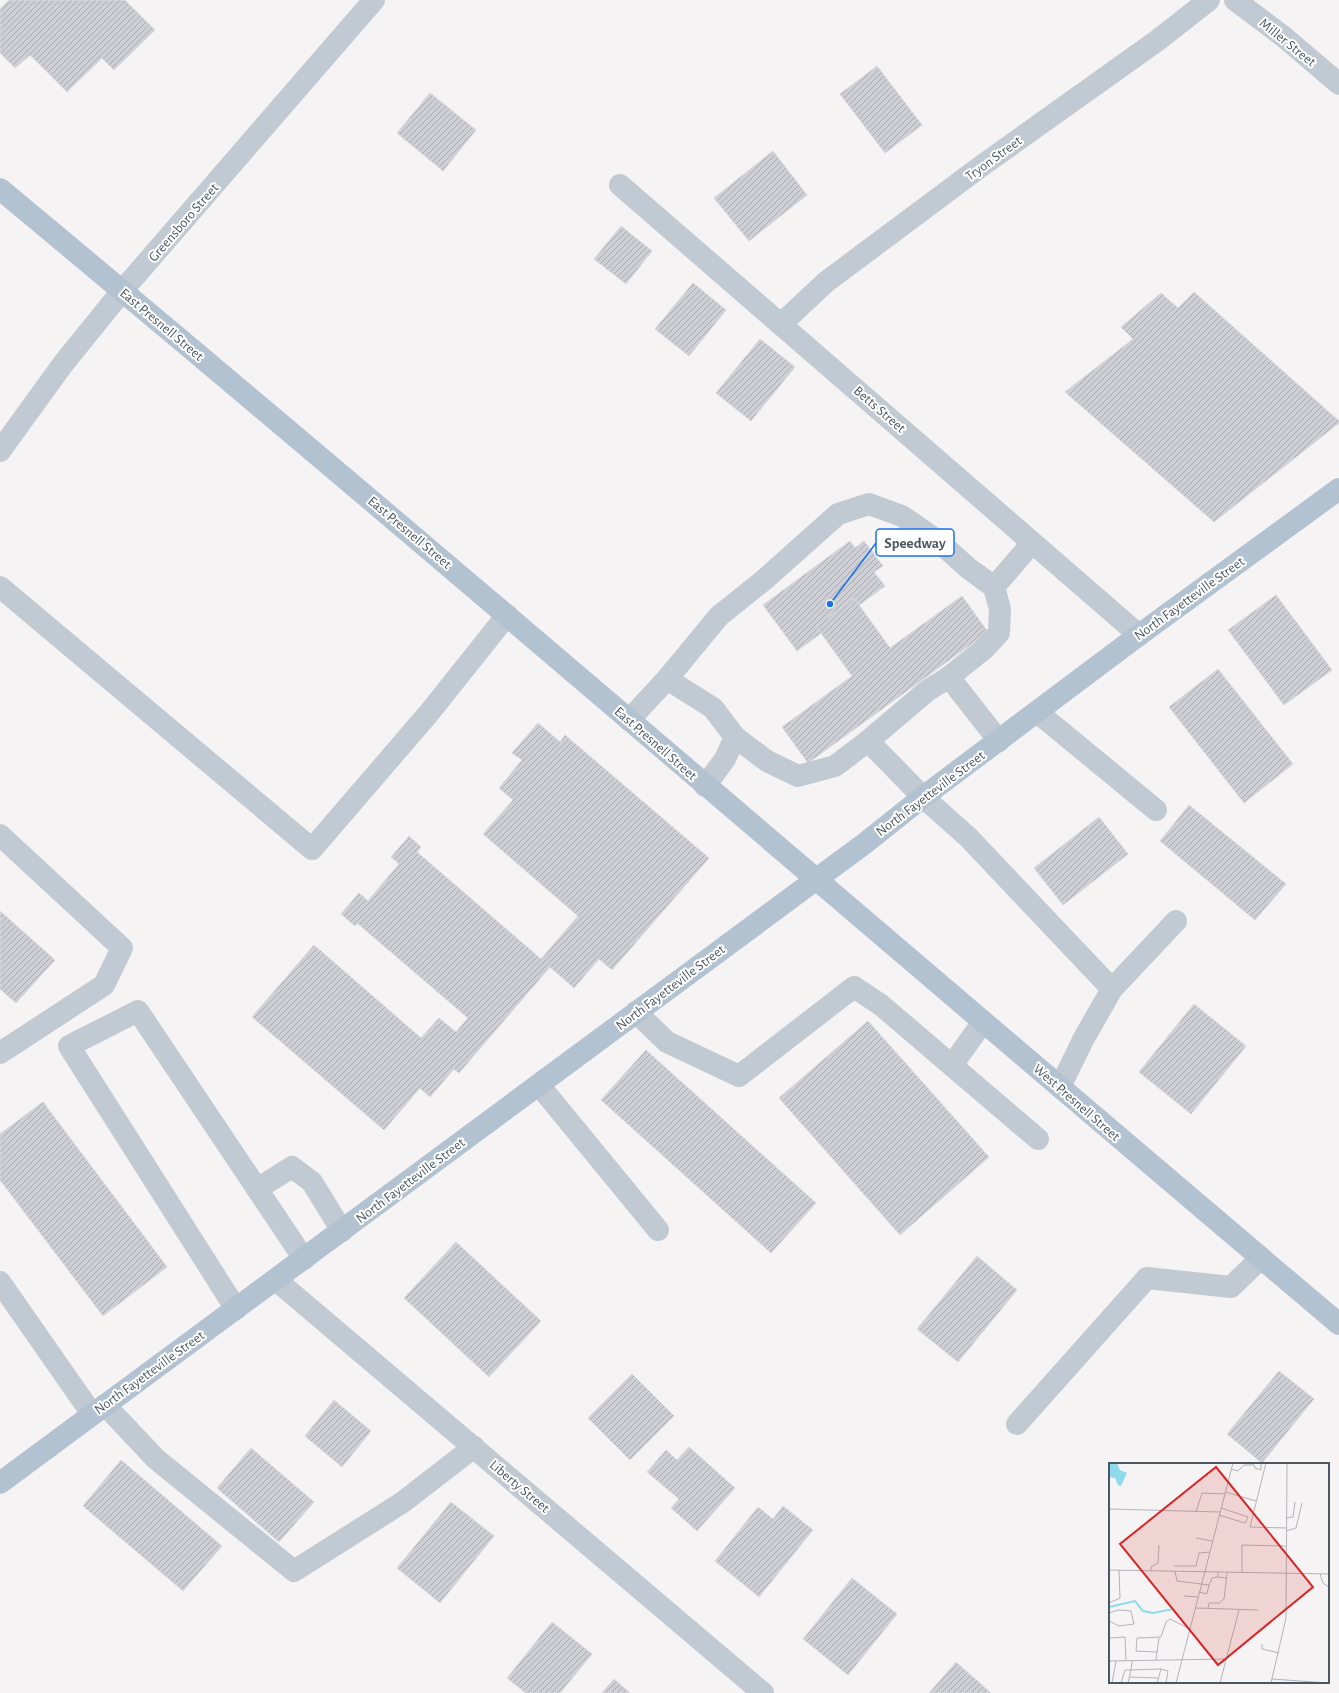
<svg xmlns="http://www.w3.org/2000/svg" width="1339" height="1693" viewBox="0 0 1339 1693" font-family="'Alegreya Sans',sans-serif">
<style>
.building{fill:url(#building-hatch);stroke:#d7d9de}
.lines{fill:none;stroke-linecap:round;stroke-linejoin:round}
.minor{stroke:#c1cad2;stroke-width:22}
.major{stroke:#b3c2d1;stroke-width:22}
.labels{text-anchor:middle;stroke-width:4;stroke-linejoin:round;paint-order:stroke}
.street-label{font-size:14px;fill:#4a5661;stroke:#fff}
.inset-river{fill:none;stroke:#90daee;stroke-width:2}
.inset-road{fill:none;stroke:#b1b4b9;stroke-width:1}
.view{fill:#d62828;fill-opacity:0.15;stroke:#d62828;stroke-width:2}
.inset-edge{fill:none;stroke:#4a5661;stroke-width:2}
.leader{fill:none;stroke:#1a73e8;stroke-width:1.5}
.callout-dot{fill:#1a73e8;stroke:#fff;stroke-width:1.5}
.callout{fill:#fff;stroke:#1a73e8;stroke-width:1.5}
.callout-label{font-size:15px;text-anchor:middle;font-weight:bold;fill:#4a5661}
</style>
<defs>
<pattern id="building-hatch" width="6" height="6" patternUnits="userSpaceOnUse"><rect width="6" height="6" fill="#cdcfd5"/><path d="M-1 1l2-2M0 6l6-6M5 7l2-2" fill="none" stroke="#a8abb0"/></pattern>
</defs>
<rect width="100%" height="100%" fill="#f5f3f3"/>
<g class="building">
<polygon points="9,0 125,0 155,30 114,70 102,58 67,92 30,55 15,68 0,53 0,9"/>
<polygon points="877,66 922,125 885,153 840,94"/>
<polygon points="430,93 476,130 443,171 397,133"/>
<polygon points="773,151 807,195 749,241 714,198"/>
<polygon points="621,226 652,251 626,284 594,259"/>
<polygon points="693,283 726,310 689,356 655,329"/>
<polygon points="1194,292 1339,421 1339,423 1214,522 1065,392 1133,339 1121,327 1161,293 1178,308"/>
<polygon points="760,339 795,367 751,421 716,393"/>
<polygon points="850,541 855,548 864,541 883,566 874,572 885,586 797,651 763,605"/>
<polygon points="1276,595 1332,670 1284,705 1228,630"/>
<polygon points="962,596 988,632 808,763 782,727 852,676 816,626 854,598 890,648"/>
<polygon points="1218,669 1293,764 1244,803 1169,707"/>
<polygon points="538,723 560,742 565,735 709,858 612,970 599,959 574,988 550,967 459,1073 454,1069 430,1097 420,1088 384,1130 252,1017 314,945 421,1038 439,1018 456,1032 468,1018 357,923 355,926 341,914 359,893 368,901 399,864 391,857 409,836 421,847 417,852 541,959 578,916 483,834 513,800 499,788 522,760 512,753"/>
<polygon points="1189,805 1286,884 1255,920 1160,841"/>
<polygon points="1099,817 1128,854 1063,905 1034,868"/>
<polygon points="0,911 55,960 16,1003 0,989"/>
<polygon points="1194,1004 1246,1046 1191,1114 1139,1072"/>
<polygon points="868,1021 989,1157 900,1235 779,1098"/>
<polygon points="646,1050 816,1203 771,1253 601,1100"/>
<polygon points="43,1102 167,1267 103,1316 0,1180 0,1134"/>
<polygon points="456,1242 541,1321 489,1377 404,1298"/>
<polygon points="977,1256 1017,1290 958,1362 917,1329"/>
<polygon points="1279,1371 1314,1399 1262,1463 1227,1434"/>
<polygon points="632,1374 674,1416 630,1460 588,1418"/>
<polygon points="334,1400 371,1431 342,1467 305,1436"/>
<polygon points="689,1447 735,1488 697,1531 671,1508 679,1499 647,1472 666,1450 677,1460"/>
<polygon points="251,1448 314,1502 279,1542 217,1488"/>
<polygon points="121,1460 222,1546 183,1591 83,1506"/>
<polygon points="451,1502 494,1536 440,1603 397,1568"/>
<polygon points="783,1506 813,1530 759,1597 715,1561 758,1507 773,1519"/>
<polygon points="852,1578 897,1614 848,1675 803,1639"/>
<polygon points="552,1622 592,1654 560,1693 526,1693 507,1678"/>
<polygon points="956,1662 991,1693 929,1693"/>
<polygon points="614,1679 630,1693 602,1693"/>
</g>
<g class="lines">
<g class="minor">
<polyline points="1235,0 1284,37 1339,84"/>
<path d="M620,185C794,334 965,486 1139,635"/>
<polyline points="782,323 826,282 980,167 1158,40 1209,0"/>
<polyline points="0,451 63,364 122,291 374,0"/>
<polyline points="0,587 312,849 429,713 507,615"/>
<polyline points="949,677 984,649 999,633 1000,609 994,587"/>
<polyline points="667,679 713,708 735,737 725,759 705,786"/>
<polyline points="1037,712 1156,810"/>
<polyline points="629,720 667,679 719,616 764,580 838,514 869,504 902,516 938,541 968,568 994,587 1032,543"/>
<polyline points="735,737 767,761 798,776 835,766 868,741"/>
<polyline points="999,741 949,677 927,691 868,741 923,797 968,837 1112,989 1084,1038 1060,1087"/>
<polyline points="0,835 122,948 104,985 0,1053"/>
<polyline points="1112,989 1176,921"/>
<polyline points="636,1012 667,1042 739,1076 854,987 881,1005 1038,1139"/>
<polyline points="952,1065 983,1022"/>
<polyline points="539,1085 658,1230"/>
<polyline points="257,1189 292,1167 312,1182 342,1231"/>
<polyline points="276,1280 763,1693"/>
<polyline points="0,1282 92,1414"/>
<polyline points="236,1309 69,1046 138,1011 304,1259"/>
<polyline points="105,1405 156,1459 294,1571 403,1502 474,1447"/>
<polyline points="1017,1424 1147,1278 1231,1287 1261,1258"/>
</g>
<g class="major">
<path d="M0,189C450,563 892,946 1339,1324"/>
<polyline points="0,1483 864,844 923,797 1139,635 1339,489"/>
</g>
</g>
<g class="labels">
<g class="street-label">
<text transform="translate(1288 42) rotate(39)" y="5">Miller Street</text>
<text transform="translate(993 158) rotate(-36)" y="5">Tryon Street</text>
<text transform="translate(183 222) rotate(-49)" y="5">Greensboro Street</text>
<text transform="translate(162 324) rotate(40)" y="5">East Presnell Street</text>
<text transform="translate(880 409) rotate(41)" y="5">Betts Street</text>
<text transform="translate(410 532) rotate(40)" y="5">East Presnell Street</text>
<text transform="translate(1189 598) rotate(-36)" y="5">North Fayetteville Street</text>
<text transform="translate(656 743) rotate(41)" y="5">East Presnell Street</text>
<text transform="translate(930 793) rotate(-37)" y="5">North Fayetteville Street</text>
<text transform="translate(670 987) rotate(-37)" y="5">North Fayetteville Street</text>
<text transform="translate(1077 1102) rotate(41)" y="5">West Presnell Street</text>
<text transform="translate(410 1180) rotate(-37)" y="5">North Fayetteville Street</text>
<text transform="translate(149 1372) rotate(-36)" y="5">North Fayetteville Street</text>
<text transform="translate(520 1486) rotate(40)" y="5">Liberty Street</text>
</g>
</g>
<g transform="translate(1109 1463)">
<rect width="220" height="220" fill="#f5f3f3"/>
<path d="M0,0H8L11,7L18,10L12,23L9,22L6,15L0,14Z" fill="#90daee"/>
<path class="inset-river" d="M0,144L26,138L34,148L44,150L64,146"/>
<path class="inset-road" d="M144,0L146,5L152,7V0M157,0L141,64L177,65M122,6L129,8L135,2H144M116,29L147,38M0,46L111,49M87,49L93,30L116,31M110,52L136,60L139,54L112,45M177,55L184,54L186,39M177,68L187,65L193,40M87,75L103,78M65,103H87L90,90L101,89M0,107L220,111M42,108V104L49,100L50,82M66,108L68,118L100,122L98,131L90,129M109,109V114L118,115M133,110V82L178,83M211,111L214,120L220,124M100,122L103,115L109,114M75,133L89,134M0,140L11,135L10,107M87,145L149,147M99,145L100,140H110L115,136L118,110M0,150L9,147L22,148L25,161L10,163L0,158M0,175L16,174L17,198M153,181V186L170,190M48,189L50,175M47,197L48,189L27,188L28,175L52,174L57,159L61,156L81,166M0,198L118,196M52,206L59,208L57,220M21,214L50,215M163,216L219,220M3,220L7,198M12,220L16,207H22L23,198M19,220L22,207L52,206L48,220M67,220L124,0M111,220L130,147M162,220L177,155L178,0"/>
<path class="view" d="M107,4L204,124L109,202L11,81Z"/>
<rect width="220" height="220" class="inset-edge"/>
</g>
<path class="leader" d="M830 604L876 543"/>
<circle class="callout-dot" cx="830" cy="604" r="4"/>
<rect class="callout" x="876" y="529" width="78" height="27" rx="4"/>
<g class="callout-label">
<text x="915" y="548">Speedway</text>
</g>
</svg>
